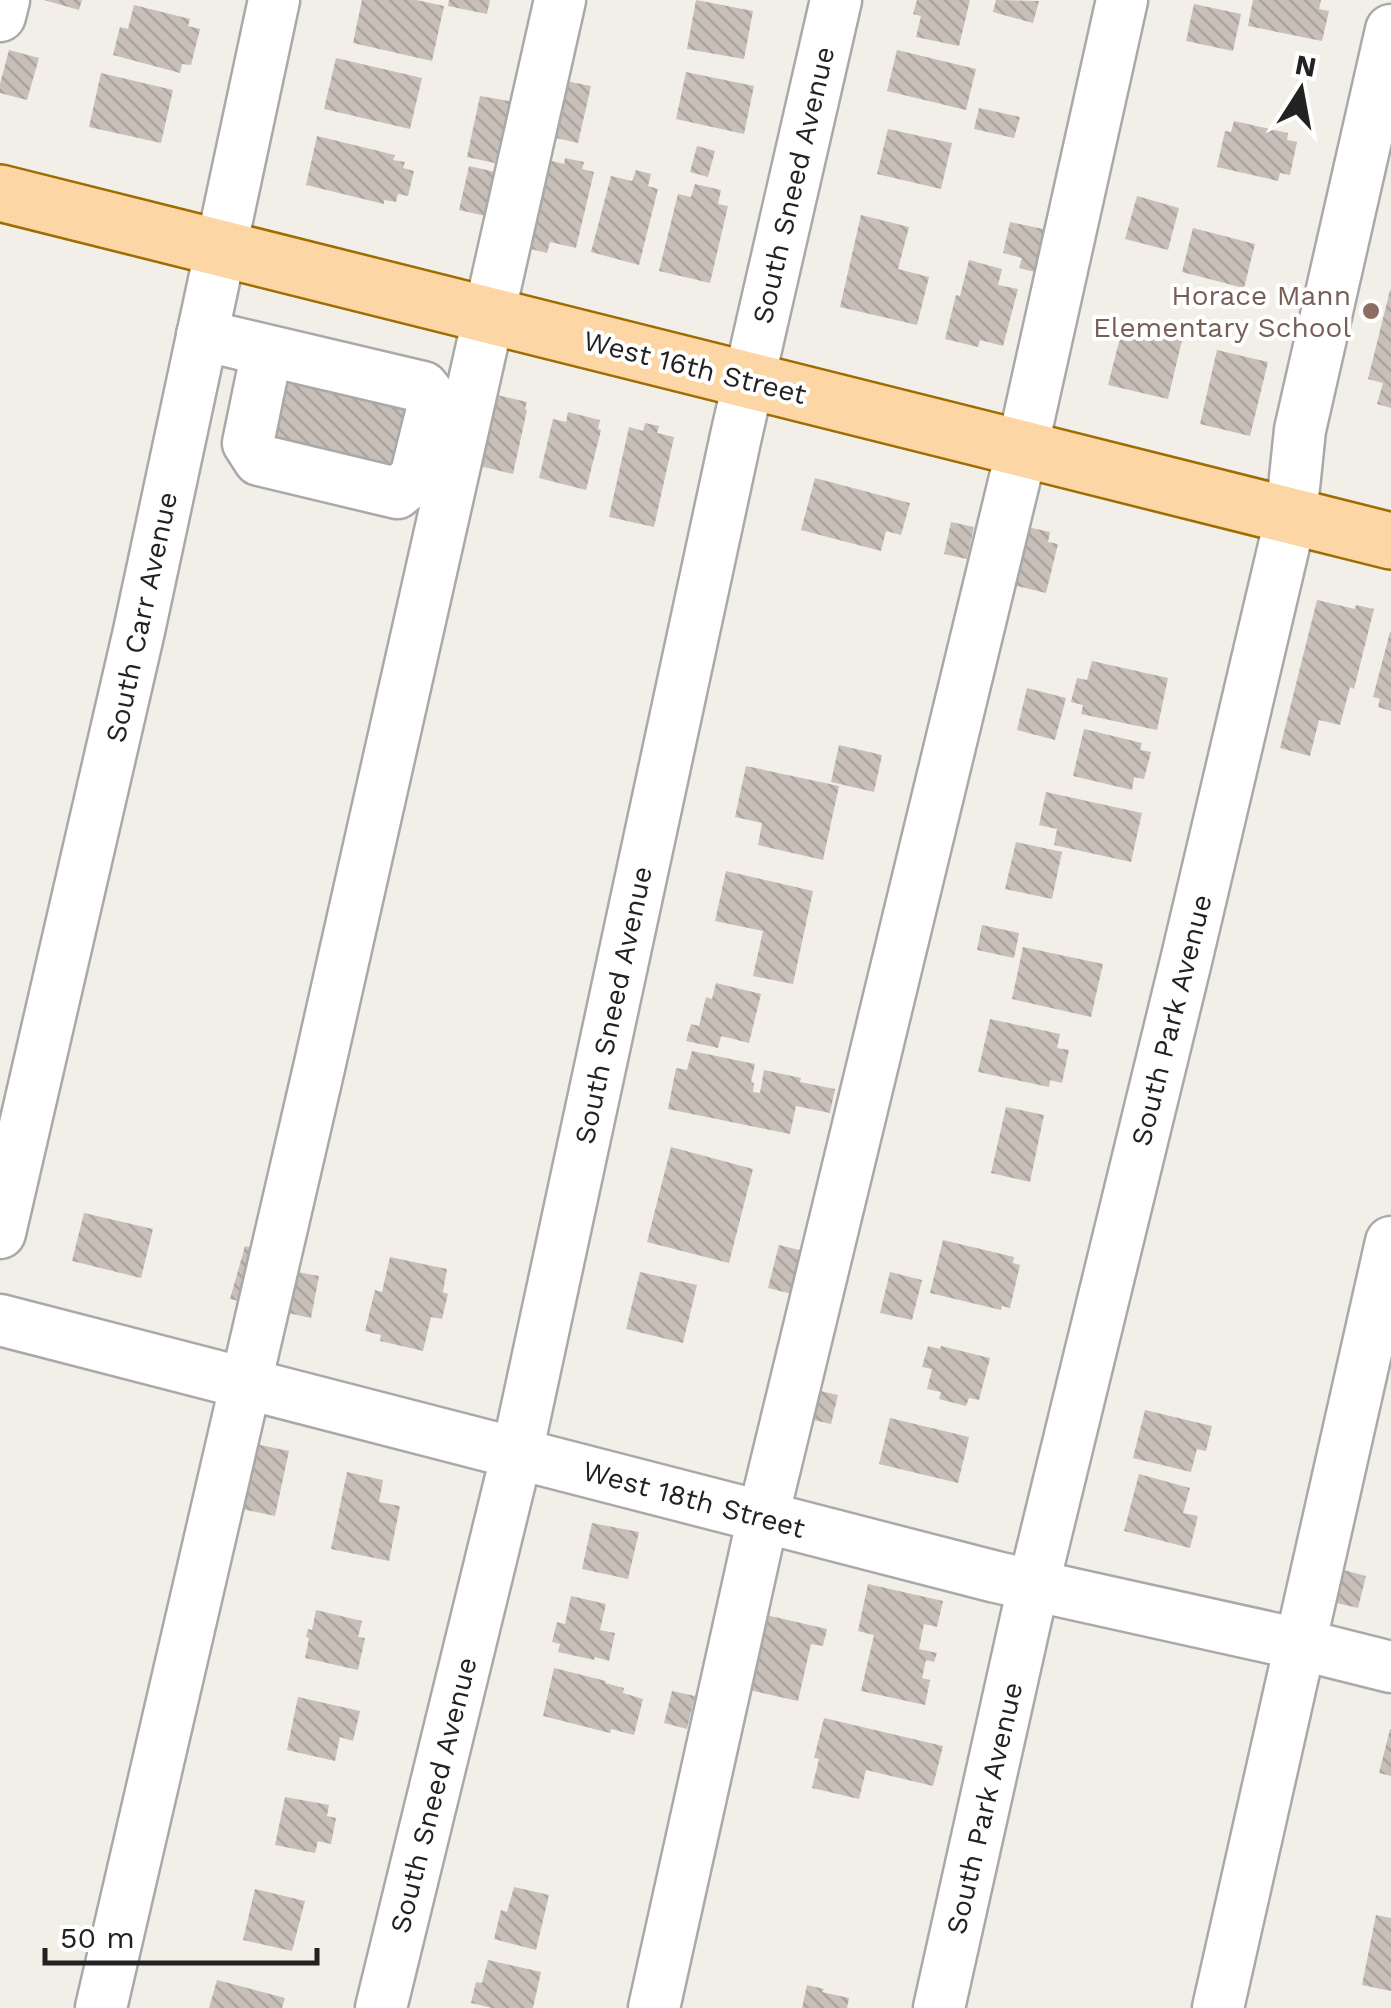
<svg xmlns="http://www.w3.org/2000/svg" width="1391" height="2008" viewBox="0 0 1391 2008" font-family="'Work Sans',sans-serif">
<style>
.building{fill:url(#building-back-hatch)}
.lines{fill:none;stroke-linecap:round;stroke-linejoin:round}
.minor-casing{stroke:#a9a9a9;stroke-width:55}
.major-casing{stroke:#a06b00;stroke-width:60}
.minor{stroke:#fff;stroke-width:50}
.major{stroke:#fcd6a4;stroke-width:55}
.education-dot{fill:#8d6e63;stroke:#fff;stroke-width:4}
.labels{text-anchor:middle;stroke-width:8;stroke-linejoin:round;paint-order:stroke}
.street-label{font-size:28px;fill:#222;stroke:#fff}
.education-label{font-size:28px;fill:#785e54;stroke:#fff;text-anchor:end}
</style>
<defs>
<pattern id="building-back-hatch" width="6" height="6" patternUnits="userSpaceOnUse" patternTransform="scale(2.5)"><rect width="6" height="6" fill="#c7bfb8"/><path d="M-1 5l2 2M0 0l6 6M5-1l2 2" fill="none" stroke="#aba49e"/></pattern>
</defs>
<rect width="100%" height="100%" fill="#f2efe9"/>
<g class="building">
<polygon points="44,0 82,0 79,10"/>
<polygon points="362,0 416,0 444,6 432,61 353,43"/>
<polygon points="449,0 490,0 487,14 448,6"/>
<polygon points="696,0 753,11 744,59 687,49"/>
<polygon points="917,0 970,0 959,46 916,37 921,16 913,14"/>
<polygon points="996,0 1039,1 1033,23 993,12"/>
<polygon points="1253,0 1321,0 1319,9 1329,11 1322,41 1248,26"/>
<polygon points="1194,4 1241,14 1233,51 1186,41"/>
<polygon points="134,5 190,19 188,26 200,29 191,65 182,64 180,73 113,55 120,27 128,29"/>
<polygon points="9,50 39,58 27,100 0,93 0,84"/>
<polygon points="897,50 976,69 966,110 887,91"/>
<polygon points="336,58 422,78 410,129 324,109"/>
<polygon points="686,72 754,86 744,134 676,119"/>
<polygon points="101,73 173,90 161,143 89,127"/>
<polygon points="561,80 591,86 578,143 547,136"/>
<polygon points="480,96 514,102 499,164 467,157"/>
<polygon points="979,108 1020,117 1014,138 974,129"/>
<polygon points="1234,121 1288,133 1287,140 1297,142 1290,175 1280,173 1278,181 1217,167 1225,131 1231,132"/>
<polygon points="888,129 952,143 941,189 877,174"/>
<polygon points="317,136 395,155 393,160 405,162 403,168 414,171 408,196 398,194 396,202 384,200 384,204 306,185"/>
<polygon points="697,146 715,151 708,177 690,172"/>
<polygon points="565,158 584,162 582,169 594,172 576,248 550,242 547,253 523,247 544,159 564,164"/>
<polygon points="469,166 500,173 490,217 459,210"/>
<polygon points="636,170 651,174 648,186 658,189 639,265 591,252 611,176 632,181"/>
<polygon points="695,184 721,190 718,204 728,206 710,283 659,271 678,194 691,197"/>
<polygon points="1137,196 1179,208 1168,250 1125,239"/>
<polygon points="861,215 909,227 898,269 929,277 917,325 840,307"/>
<polygon points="1010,222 1057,232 1047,275 1019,268 1022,258 1003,253"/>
<polygon points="1193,228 1255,244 1244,288 1182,272"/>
<polygon points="969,260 1002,269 998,285 1018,289 1003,346 980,340 978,347 945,339 956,295 960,296"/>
<polygon points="1390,290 1391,290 1391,408 1377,404 1383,383 1368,379"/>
<polygon points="1124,322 1183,336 1168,399 1108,385"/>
<polygon points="1217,350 1268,362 1250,436 1200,424"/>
<polygon points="283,374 421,406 406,467 269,436"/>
<polygon points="488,393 527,402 525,409 527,410 513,474 479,466"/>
<polygon points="568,412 600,420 598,429 601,430 586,490 539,478 553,419 566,422"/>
<polygon points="645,423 659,426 657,433 674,437 654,527 609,517 629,427 643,431"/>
<polygon points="815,478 910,503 901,535 886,531 881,551 801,530"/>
<polygon points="951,522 974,527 967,559 944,554"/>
<polygon points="1018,525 1050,532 1048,542 1058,544 1046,593 1000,582"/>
<polygon points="1317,600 1355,609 1356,605 1374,609 1354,689 1350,687 1340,725 1319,720 1310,756 1280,748"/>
<polygon points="1390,632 1391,632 1391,711 1378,707 1380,699 1373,697"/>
<polygon points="1092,661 1168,678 1157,730 1081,714 1083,705 1071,702 1077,678 1087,680"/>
<polygon points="1027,688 1066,698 1055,740 1017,730"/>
<polygon points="1084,729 1142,743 1140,750 1151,752 1144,779 1134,777 1132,790 1073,776"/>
<polygon points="839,745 882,755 874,792 831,782"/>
<polygon points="746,766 839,786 823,860 758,845 762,823 735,817"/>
<polygon points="1046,792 1142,813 1131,862 1054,845 1057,829 1039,825"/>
<polygon points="1016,842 1062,852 1052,899 1005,889"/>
<polygon points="726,871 813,891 793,984 753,976 763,931 715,921"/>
<polygon points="982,925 1019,933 1014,958 977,950"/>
<polygon points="1023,947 1103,964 1091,1017 1012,999"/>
<polygon points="716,983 761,994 749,1043 721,1036 718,1048 686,1041 691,1024 699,1026 706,997 712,999"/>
<polygon points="990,1019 1060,1034 1057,1048 1069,1050 1062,1083 1050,1080 1049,1087 978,1072"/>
<polygon points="692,1051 755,1064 751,1082 754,1083 753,1092 760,1093 764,1070 801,1078 800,1082 835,1089 830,1113 796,1106 790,1134 668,1109 676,1068 687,1070"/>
<polygon points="1006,1107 1044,1115 1030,1182 991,1173"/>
<polygon points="671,1147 753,1169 729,1263 647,1242"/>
<polygon points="84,1213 153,1229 141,1278 72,1261"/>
<polygon points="943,1240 1014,1257 1013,1263 1020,1265 1010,1308 1002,1306 1001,1310 930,1293"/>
<polygon points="779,1245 819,1255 808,1298 768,1288"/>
<polygon points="245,1246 264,1251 251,1304 230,1299"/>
<polygon points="390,1257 447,1269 443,1292 448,1294 442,1319 431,1317 423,1351 380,1341 381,1335 365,1331 375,1290 382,1292"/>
<polygon points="282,1269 319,1276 311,1318 274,1310"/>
<polygon points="640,1272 697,1285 683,1343 626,1329"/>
<polygon points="890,1272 922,1280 912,1320 880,1313"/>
<polygon points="928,1346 940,1349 941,1346 990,1358 979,1400 969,1398 966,1406 939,1399 941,1392 927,1389 932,1369 922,1367"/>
<polygon points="812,1389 838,1395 831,1424 805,1418"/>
<polygon points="1145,1410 1212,1426 1206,1451 1197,1449 1191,1472 1133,1458"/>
<polygon points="890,1418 969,1437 958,1483 879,1464"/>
<polygon points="245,1442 289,1451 275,1516 232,1507"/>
<polygon points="347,1472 383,1480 379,1502 400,1506 389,1561 331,1549"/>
<polygon points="1139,1474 1190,1488 1183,1513 1198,1516 1190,1548 1124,1531"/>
<polygon points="592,1523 639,1532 628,1579 582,1569"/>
<polygon points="1336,1568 1366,1576 1358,1608 1328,1601"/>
<polygon points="868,1584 943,1601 937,1627 924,1624 919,1649 937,1653 934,1662 926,1660 922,1678 930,1680 925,1705 861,1691 874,1635 858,1631"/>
<polygon points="571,1596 606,1604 600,1630 615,1633 609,1661 595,1657 594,1660 558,1652 560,1644 552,1642 557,1622 565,1624"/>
<polygon points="316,1610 362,1621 358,1637 365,1638 358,1670 305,1658 309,1638 306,1637 308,1629 312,1630"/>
<polygon points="766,1615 827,1629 823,1646 811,1644 798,1701 749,1690"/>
<polygon points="554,1668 606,1681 605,1683 624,1688 623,1693 643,1699 634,1735 611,1729 610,1733 543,1716"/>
<polygon points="672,1691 695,1696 687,1729 664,1723"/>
<polygon points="298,1697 360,1711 353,1741 340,1737 335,1761 287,1750"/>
<polygon points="824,1718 943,1746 933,1786 866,1770 859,1799 812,1788 819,1759 814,1758"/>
<polygon points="1390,1729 1391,1729 1391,1776 1379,1773"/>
<polygon points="285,1797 329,1805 327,1816 336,1818 331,1844 318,1841 315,1853 275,1845"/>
<polygon points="514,1887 549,1895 536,1950 494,1939 501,1910 507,1912"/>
<polygon points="255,1889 305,1901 292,1951 243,1940"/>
<polygon points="1376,1915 1391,1918 1391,1991 1362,1985"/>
<polygon points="488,1960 541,1972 533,2008 492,2008 471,2003 476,1982 482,1983"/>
<polygon points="217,1980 285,1998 282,2008 209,2008"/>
<polygon points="807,1985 824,1989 822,1992 849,1998 847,2008 802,2008"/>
</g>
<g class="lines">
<g class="minor-casing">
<g id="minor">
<polyline points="0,16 4,0"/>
<polyline points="202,335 423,387 434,401 415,478 397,493 259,460 248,443 267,351"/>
<polyline points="0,1233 139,631 274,0"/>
<polyline points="0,1320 996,1577 1299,1644 1391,1667"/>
<path d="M101,2008C257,1339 412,671 560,0"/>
<polyline points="381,2008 517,1453 736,436 836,0"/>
<polyline points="654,2008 763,1517 1022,449 1122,0"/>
<polyline points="939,2008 1033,1587 1186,961 1291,516 1300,430 1391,30"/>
<polyline points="1218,2008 1391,1242"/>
</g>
</g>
<g class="major-casing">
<polyline id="major" points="0,193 1391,541"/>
</g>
<use href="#minor" class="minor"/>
<use href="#major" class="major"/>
</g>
<circle class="education-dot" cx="1371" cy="311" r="10"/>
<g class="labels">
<g class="street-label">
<text transform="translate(793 185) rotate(-77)" y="10">South Sneed Avenue</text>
<text transform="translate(695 367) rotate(14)" y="10">West 16th Street</text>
<text transform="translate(141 617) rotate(-78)" y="10">South Carr Avenue</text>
<text transform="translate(613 1005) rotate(-78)" y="10">South Sneed Avenue</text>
<text transform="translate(1171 1020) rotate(-76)" y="10">South Park Avenue</text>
<text transform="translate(694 1499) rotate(15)" y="10">West 18th Street</text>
<text transform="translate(433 1795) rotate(-76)" y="10">South Sneed Avenue</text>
<text transform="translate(984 1808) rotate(-77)" y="10">South Park Avenue</text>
</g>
<g class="education-label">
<text x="1351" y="305">Horace Mann<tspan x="1351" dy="32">Elementary School</tspan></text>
</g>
</g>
<g transform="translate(1301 90) rotate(11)" stroke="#ffffff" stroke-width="8" paint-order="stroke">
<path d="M0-8L18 38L0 25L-18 38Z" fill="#222222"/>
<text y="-15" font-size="28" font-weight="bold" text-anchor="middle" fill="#222222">N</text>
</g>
<path d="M45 1948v15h272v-15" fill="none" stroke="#222222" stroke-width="5"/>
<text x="60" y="1948" font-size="30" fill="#222222" stroke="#ffffff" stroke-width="8" paint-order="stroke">50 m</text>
</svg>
